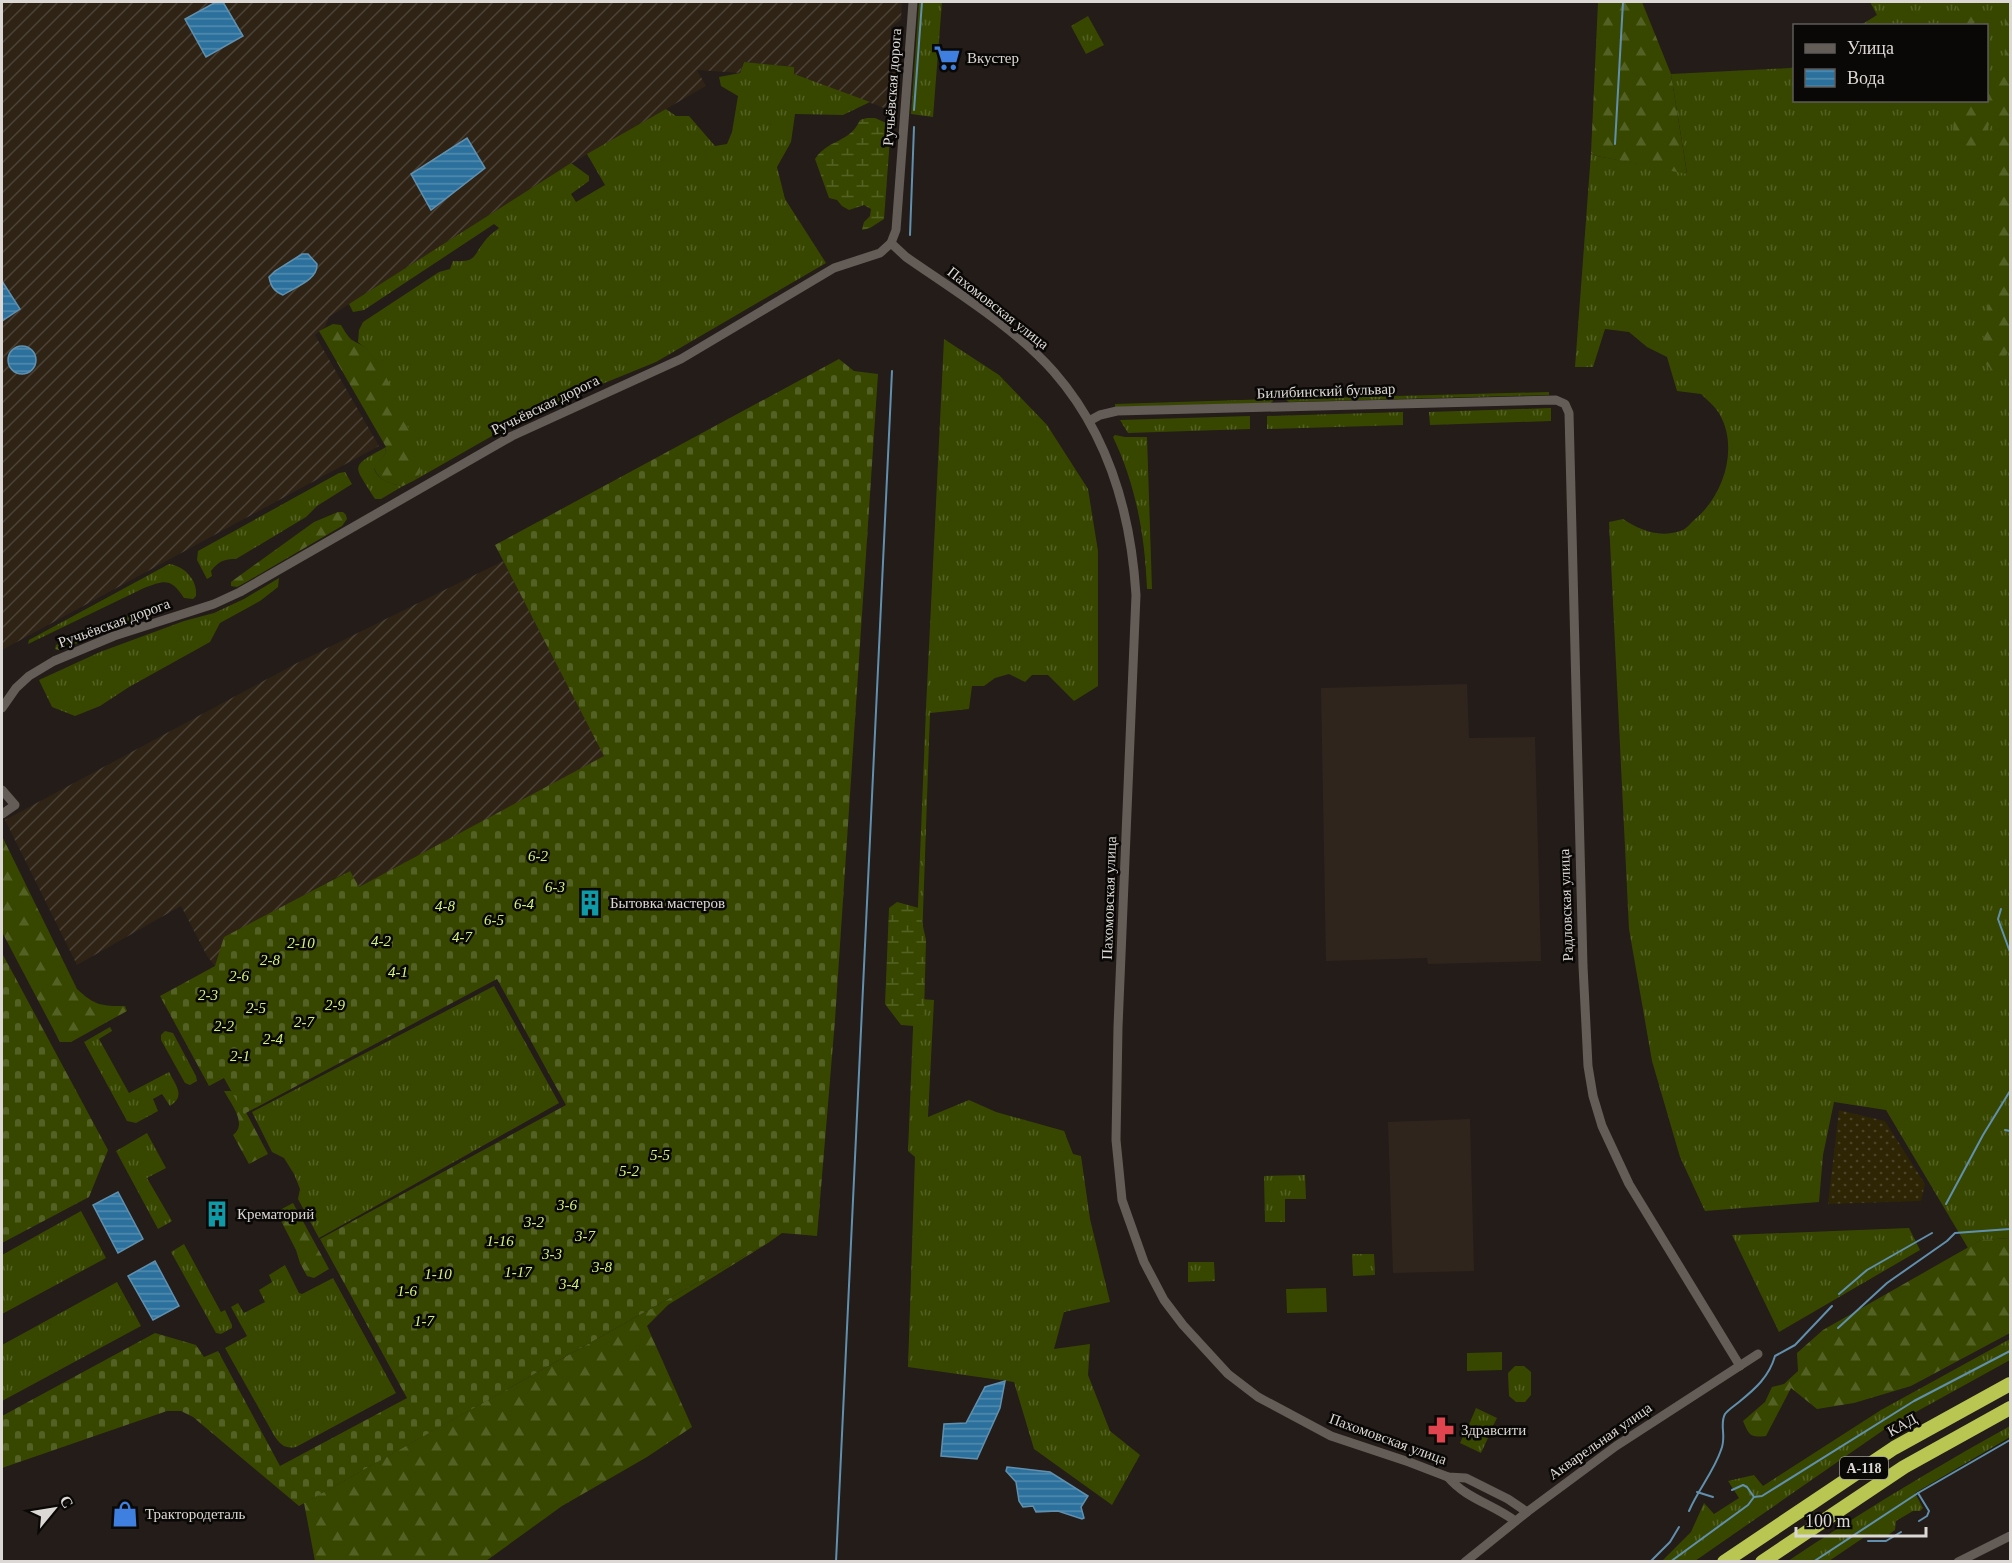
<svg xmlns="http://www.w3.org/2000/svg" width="2012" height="1563" viewBox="0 0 2012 1563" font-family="'Times New Roman',serif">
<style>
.industrial{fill:url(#industrial-furrows)}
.built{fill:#30251d}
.grass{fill:url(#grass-tufts)}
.forest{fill:url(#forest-firs)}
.wetland{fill:url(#wetland-marsh)}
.sand{fill:url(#sand-dots)}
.cemetery{fill:url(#cemetery-stones)}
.garden{fill:#384700}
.water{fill:url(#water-rules);stroke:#6190ae;stroke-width:1.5}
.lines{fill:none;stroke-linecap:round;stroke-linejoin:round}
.stream{stroke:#6190ae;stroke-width:2}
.minor{stroke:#645c57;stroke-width:9}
.highway{stroke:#b9c651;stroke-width:14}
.labels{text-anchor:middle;stroke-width:5;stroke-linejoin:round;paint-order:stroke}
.shield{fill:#0a0806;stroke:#9d9a97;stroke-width:1.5}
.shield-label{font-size:14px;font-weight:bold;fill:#dcd8d5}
.poi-label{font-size:15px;fill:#dcd8d5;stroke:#0a0806;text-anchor:start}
.street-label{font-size:15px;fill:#dcd8d5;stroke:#0a0806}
.park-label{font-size:15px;font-style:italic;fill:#d3f57b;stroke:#0a0806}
</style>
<defs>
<pattern id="industrial-furrows" width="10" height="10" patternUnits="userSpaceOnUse" patternTransform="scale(1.5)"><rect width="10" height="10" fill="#2e2315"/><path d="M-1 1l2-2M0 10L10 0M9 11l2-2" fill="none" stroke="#4c4236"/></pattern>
<pattern id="grass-tufts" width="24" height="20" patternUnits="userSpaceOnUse" patternTransform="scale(1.5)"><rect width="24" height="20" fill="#384700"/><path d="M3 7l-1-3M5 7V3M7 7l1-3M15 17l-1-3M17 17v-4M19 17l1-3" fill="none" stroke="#546124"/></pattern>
<pattern id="forest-firs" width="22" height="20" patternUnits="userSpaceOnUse" patternTransform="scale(1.5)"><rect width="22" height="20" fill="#384700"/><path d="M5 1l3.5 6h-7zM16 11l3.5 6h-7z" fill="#546124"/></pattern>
<pattern id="wetland-marsh" width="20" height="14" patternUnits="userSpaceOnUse" patternTransform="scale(1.5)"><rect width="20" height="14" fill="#384700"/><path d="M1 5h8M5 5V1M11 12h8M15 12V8" fill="none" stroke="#546124"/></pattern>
<pattern id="sand-dots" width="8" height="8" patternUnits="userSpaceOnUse" patternTransform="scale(1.5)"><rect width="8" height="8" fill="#2d2504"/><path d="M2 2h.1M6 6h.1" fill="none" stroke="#4b4428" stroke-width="1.8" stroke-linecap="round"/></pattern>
<pattern id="cemetery-stones" width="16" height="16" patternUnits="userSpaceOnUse" patternTransform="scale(1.5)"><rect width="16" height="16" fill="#384700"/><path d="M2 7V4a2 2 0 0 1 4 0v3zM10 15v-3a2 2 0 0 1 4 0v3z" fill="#546124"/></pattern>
<pattern id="water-rules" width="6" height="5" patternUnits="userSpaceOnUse" patternTransform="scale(1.5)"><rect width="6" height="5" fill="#2c719d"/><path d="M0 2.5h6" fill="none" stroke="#548bae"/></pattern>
</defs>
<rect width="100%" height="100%" fill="#231c18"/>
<g class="industrial">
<polygon points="2,2 902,2 901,20 891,27 889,59 896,64 897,68 895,108 892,111 794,74 794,67 743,62 740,73 697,70 706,86 555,173 329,317 325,327 315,335 379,446 2,650"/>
<polygon points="503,561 605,756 359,887 349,871 225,937 215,966 207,956 181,906 77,965 5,820 297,663"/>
</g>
<g class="built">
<polygon points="1467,684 1469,738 1535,737 1541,961 1428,964 1427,958 1326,961 1321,688"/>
<polygon points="1470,1119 1474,1271 1393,1273 1388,1122"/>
</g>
<g class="grass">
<polygon points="919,2 942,2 933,117 911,114"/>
<path d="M1870,2H2010V1238L1981,1240L1968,1248L1886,1110L1834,1102L1823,1155L1819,1202L1705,1211L1680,1157L1652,1061L1629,929L1609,522L1623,519C1640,530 1658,538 1680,531C1685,530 1690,524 1694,520C1723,497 1739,449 1720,415C1716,407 1707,400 1701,394L1677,391L1667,357L1647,347L1629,332L1605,329L1593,367H1575L1591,153L1597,156L1687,173L1671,74L1791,68L1794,66V100H1986V26L1861,25L1877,15Z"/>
<polygon points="1088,16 1104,45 1086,54 1071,26"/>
<path d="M744,62L794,67V74L870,102L843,115L795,114L791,142L777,167L785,199L826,263L656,362L602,384L506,428L415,480L421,472C406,431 393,370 358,342L359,330L363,322L439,272L450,269L453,261C476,262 472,258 484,242C488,236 494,232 499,228L494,224L482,232L364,310L353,312L349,304L571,163L589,176V181L571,194L576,202L605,185L587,154L666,109L676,116H689L715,146L727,144L732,132L738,96L721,86L719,77L740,73Z"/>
<polygon points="944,339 999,375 1047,425 1088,489 1098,551 1098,686 1074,701 1048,675 1032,675 1025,682 1009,674 995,678 984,686 972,686 969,709 930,713 920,999 934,1000 928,1117 969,1100 996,1112 1064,1131 1073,1154 1081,1156 1090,1219 1110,1302 1064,1312 1054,1349 1090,1344 1088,1375 1110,1431 1140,1455 1112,1505 1034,1449 1014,1382 908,1367 915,1157 908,1151 926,708"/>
<polygon points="1549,392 1549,395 1289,402 1285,399"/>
<polygon points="1275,399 1271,403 1115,407 1115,404"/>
<polygon points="1551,408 1551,421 1430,425 1429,412"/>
<polygon points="1403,412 1403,425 1267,429 1267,416"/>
<polygon points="1250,416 1250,429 1128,433 1120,420"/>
<path d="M1115,435L1125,437H1147L1152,589H1147C1145,536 1136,485 1113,437Z"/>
<path d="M386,447L385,454L374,469C380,482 390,483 403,486L381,499H375C354,464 348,468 386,447Z"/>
<path d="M345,472L352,484L317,506L306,517L236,559C224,559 219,561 211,571L212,576L207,579L197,560L198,551L339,473Z"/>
<path d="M169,564C185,566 198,581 196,596L193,599L184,598C171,578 165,580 144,588L28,644L29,640Z"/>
<polygon points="279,578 278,587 260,601 220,623 210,642 129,687 100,706 75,716 52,707 39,680 100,652 184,621 214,613 244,599"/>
<polygon points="494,986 559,1103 319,1238 298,1199 300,1189 294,1174 284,1158 272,1152 252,1112"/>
<path d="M110,1027L112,1031L99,1039L129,1093L169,1072C176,1086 186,1096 170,1106L162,1094L153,1099L158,1111L136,1123L127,1121L84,1042Z"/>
<polygon points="165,1031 173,1033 196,1076 197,1081 190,1085 185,1083 161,1040 161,1035"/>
<polygon points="147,1133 166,1168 147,1178 172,1221 158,1229 116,1151"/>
<polygon points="1305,1175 1306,1199 1285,1199 1285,1222 1265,1222 1264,1176"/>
<polygon points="81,1211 106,1258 2,1314 2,1255"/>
<polygon points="1909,1228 1920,1250 1779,1332 1732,1235"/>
<polygon points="184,1244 221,1312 225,1310 232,1325 232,1328 221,1334 216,1333 171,1252"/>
<polygon points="1352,1254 1374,1254 1375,1275 1353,1276"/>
<polygon points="1188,1262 1214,1262 1215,1281 1188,1282"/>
<path d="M285,1265L299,1293L302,1294L333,1278L396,1393L296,1447C285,1449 281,1445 275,1437L225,1348L247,1336L231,1307L238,1303L244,1313L265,1302L259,1290L272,1282L269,1275Z"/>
<polygon points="117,1282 141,1326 2,1401 2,1345"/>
<polygon points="2010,1339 2010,1360 1885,1429 1695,1561 1662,1561 1691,1532 1704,1503 1714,1514 1739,1498 1728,1481 1754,1475 1763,1486 1881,1410"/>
<polygon points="1515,1366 1524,1366 1531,1372 1531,1395 1525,1402 1516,1402 1509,1396 1508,1373"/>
<polygon points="1476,1408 1497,1418 1488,1436 1468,1427"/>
<path d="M2010,1426V1437L1915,1493L1923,1508L1920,1511H1913L1896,1521L1895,1530L1885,1537L1870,1536L1863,1538L1829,1561H1788C1860,1513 1934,1468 2010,1426Z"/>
<polygon points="1467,1428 1488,1438 1481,1453 1460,1443"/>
</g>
<g class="forest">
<polygon points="1598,2 1642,2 1671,74 1687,174 1597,156 1591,153"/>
<polygon points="1957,2 1975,2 1974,25 1958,25"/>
<path d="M2005,2H2010V349L1995,373L1983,361L1984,323L1995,279L1992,117C1985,131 1985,146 1968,154L1953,132L1955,101L1986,100L1987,84H1995L2005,68L2006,58Z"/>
<path d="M333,324L341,325C344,330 348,337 352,340C357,343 363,345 367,350C394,379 412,435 421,472L415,480L403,486C389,483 380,482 374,468L385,454L386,447L319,331Z"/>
<polygon points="338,512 343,512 346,515 347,519 342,526 248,581 237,587 231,586 231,582 235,579 314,522"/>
<path d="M145,610L150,613L149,616L59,650L55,649L56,645C84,630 114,619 145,610Z"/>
<path d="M2,836L77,989C95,1006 102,1006 125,1006L127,1011L71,1042H60L2,932Z"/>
<path d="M224,1091H231L238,1097L268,1154L249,1164L233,1135C248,1124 231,1104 224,1091Z"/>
<polygon points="293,1203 329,1269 314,1278 307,1276 300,1263 296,1250 278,1215 278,1211"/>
<path d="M2010,1238V1333L1911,1386L1854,1403L1817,1409L1791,1388L1766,1436C1750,1438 1749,1435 1743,1421L1765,1402L1772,1387L1784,1384L1798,1371L1797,1353L1823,1330L1981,1240Z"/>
<polygon points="768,1243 668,1305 647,1326 692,1427 647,1457 562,1506 486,1561 315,1561 304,1503"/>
</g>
<g class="wetland">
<path d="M867,118H875L891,125L884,219L870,228L862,230L864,222L870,216L871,209L864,205L849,210L842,206L837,200L829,198L815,159C829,138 849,144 860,120Z"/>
<polygon points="897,902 919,908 926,940 924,1014 914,1026 901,1025 885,1004 889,908"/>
</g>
<polygon class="sand" points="1839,1110 1885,1121 1925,1184 1921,1201 1828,1204"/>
<g class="cemetery">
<polygon points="839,359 854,371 878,374 835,1020 817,1236 782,1233 768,1243 299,1506 193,1417 181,1411 167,1411 2,1468 2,1416 155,1333 196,1345 204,1357 218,1351 280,1466 407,1398 320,1239 566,1105 497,979 244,1114 224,1078 209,1086 160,996 215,966 224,937 350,871 359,887 604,756 495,545"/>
<polygon points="2,953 108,1150 89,1197 2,1243"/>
</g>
<g class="garden">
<polygon points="1326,1288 1327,1312 1287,1313 1286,1289"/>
<polygon points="1502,1352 1502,1370 1467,1371 1467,1353"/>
</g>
<g class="water">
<polygon points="216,2 223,2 243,36 206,57 185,19"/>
<polygon points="467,138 485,168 431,210 411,174"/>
<path d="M302,254H308L317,264C318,280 295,287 283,295C274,291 271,287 269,277L275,271Z"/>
<polygon points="2,281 20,309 2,321"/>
<circle cx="22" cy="360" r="14"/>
<polygon points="118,1192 143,1239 118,1253 93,1205"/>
<polygon points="155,1261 179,1306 153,1320 128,1276"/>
<polygon points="1005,1381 1000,1408 977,1459 941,1456 944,1424 966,1423 985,1387"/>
<polygon points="1007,1467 1050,1472 1088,1496 1081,1507 1084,1518 1082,1519 1058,1511 1036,1512 1033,1506 1023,1507 1019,1501 1016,1482 1006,1471"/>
</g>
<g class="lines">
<g class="stream">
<polyline points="914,110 922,2"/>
<polyline points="1615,144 1623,2"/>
<polyline points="910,235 914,127"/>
<polyline points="2001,909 1998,919 2010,952"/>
<polyline points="2005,1130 2010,1131"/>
<polyline points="1946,1204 1983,1135 2010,1091"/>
<polyline points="1839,1294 1867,1270 1932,1233"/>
<polyline points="1838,1328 1887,1283 1947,1241 1955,1233 2010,1229"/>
<polyline points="1732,1490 1743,1485 1747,1487 1754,1497"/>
<polyline points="1697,1492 1713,1497"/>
<polyline points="1918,1493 1929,1511 1927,1516 1919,1521"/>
<path d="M1689,1511C1698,1490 1714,1471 1721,1450C1727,1436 1719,1425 1725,1414C1728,1410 1734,1406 1739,1402C1755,1389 1769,1377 1775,1356L1795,1345L1832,1306"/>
<polyline points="1868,1541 1886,1541 1901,1532"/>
<polyline points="836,1562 892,371"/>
<polyline points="1650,1562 1670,1542 1679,1527"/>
<polyline points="1670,1562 1748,1505 1754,1497 1762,1496 1914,1401 2010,1351"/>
<polyline points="1813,1562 1918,1493 2010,1440"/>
</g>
<g class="minor">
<path d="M891,243L906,257C955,291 1014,327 1054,372C1109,435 1131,513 1136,595L1118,1027L1116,1140L1122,1200L1144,1262L1164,1300L1183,1325L1228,1374L1258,1397L1331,1436L1409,1462L1448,1477L1466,1478L1508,1499L1527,1512"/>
<polyline points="1089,421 1100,415 1117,411 1556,400 1565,404 1569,413 1583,966 1588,1066 1593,1096 1602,1126 1629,1184 1740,1366"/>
<polyline points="2,708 16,688 29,676 54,661 114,636 214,604 240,592 512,436 681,359 834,268 880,253 891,243 896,230 913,2"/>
<polyline points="2,790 15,805 2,814"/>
<path d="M1448,1477C1465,1498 1494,1505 1515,1521"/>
<polyline points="1465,1562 1527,1512 1616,1446 1758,1354"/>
<polyline points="1958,1562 2010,1536"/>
</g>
<g class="highway">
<polyline points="1724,1562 1894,1448 2010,1384"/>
<polyline points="1762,1562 1904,1467 2010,1408"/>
</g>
</g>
<defs>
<g id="supermarket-bare" transform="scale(2.07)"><path d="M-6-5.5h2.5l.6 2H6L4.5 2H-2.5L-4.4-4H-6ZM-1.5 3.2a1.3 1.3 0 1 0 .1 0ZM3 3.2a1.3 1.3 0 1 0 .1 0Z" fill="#3f7fe0" stroke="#0a0806" stroke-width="2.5" paint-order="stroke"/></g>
<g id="building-bare" transform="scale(2.07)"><path d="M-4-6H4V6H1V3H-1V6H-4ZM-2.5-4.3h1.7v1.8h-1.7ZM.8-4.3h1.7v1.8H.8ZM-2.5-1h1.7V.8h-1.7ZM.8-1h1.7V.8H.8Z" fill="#0f9aa8" stroke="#0a0806" stroke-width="2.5" paint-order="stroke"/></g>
<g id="pharmacy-bare" transform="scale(2.07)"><path d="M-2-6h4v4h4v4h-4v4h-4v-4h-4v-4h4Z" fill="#e0444e" stroke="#0a0806" stroke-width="2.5" paint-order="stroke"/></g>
<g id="shop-bare" transform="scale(2.07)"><path d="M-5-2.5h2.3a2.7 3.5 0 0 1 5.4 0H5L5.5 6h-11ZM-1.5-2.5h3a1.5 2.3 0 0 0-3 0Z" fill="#3f7fe0" stroke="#0a0806" stroke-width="2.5" paint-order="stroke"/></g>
</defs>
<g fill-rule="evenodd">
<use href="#supermarket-bare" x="947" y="58"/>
<use href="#building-bare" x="590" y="903"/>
<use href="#building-bare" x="217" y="1214"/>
<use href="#pharmacy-bare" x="1441" y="1430"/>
<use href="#shop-bare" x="125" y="1514"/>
</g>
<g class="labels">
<rect class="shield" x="1840" y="1457" width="48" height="22" rx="4.5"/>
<g class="shield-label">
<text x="1864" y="1473">А-118</text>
</g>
<g class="poi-label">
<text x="967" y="63">Вкустер</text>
<text x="610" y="908">Бытовка мастеров</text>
<text x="237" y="1219">Крематорий</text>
<text x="1461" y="1435">Здравсити</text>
<text x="145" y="1519">Трактородеталь</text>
</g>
<g class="street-label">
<text transform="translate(892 87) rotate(-86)" y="5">Ручьёвская дорога</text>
<text transform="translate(998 308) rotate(38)" y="5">Пахомовская улица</text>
<text transform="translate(1326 391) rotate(-2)" y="5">Билибинский бульвар</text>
<text transform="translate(545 405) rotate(-26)" y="5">Ручьёвская дорога</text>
<text transform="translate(114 623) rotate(-20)" y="5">Ручьёвская дорога</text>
<text transform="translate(1109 898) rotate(-88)" y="5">Пахомовская улица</text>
<text transform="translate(1566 905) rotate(-92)" y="5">Радловская улица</text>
<text transform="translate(1902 1425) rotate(-29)" y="5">КАД</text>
<text transform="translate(1388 1439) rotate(20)" y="5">Пахомовская улица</text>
<text transform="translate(1600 1441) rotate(-35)" y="5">Акварельная улица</text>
</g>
<g class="park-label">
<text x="538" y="861">6-2</text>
<text x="555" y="892">6-3</text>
<text x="524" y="909">6-4</text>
<text x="445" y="911">4-8</text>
<text x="494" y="925">6-5</text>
<text x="462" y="942">4-7</text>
<text x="381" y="946">4-2</text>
<text x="301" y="948">2-10</text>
<text x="270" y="965">2-8</text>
<text x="398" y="977">4-1</text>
<text x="239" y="981">2-6</text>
<text x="208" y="1000">2-3</text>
<text x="335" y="1010">2-9</text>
<text x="256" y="1013">2-5</text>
<text x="304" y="1027">2-7</text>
<text x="224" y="1031">2-2</text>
<text x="273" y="1044">2-4</text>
<text x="240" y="1061">2-1</text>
<text x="660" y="1160">5-5</text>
<text x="629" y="1176">5-2</text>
<text x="567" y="1210">3-6</text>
<text x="534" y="1227">3-2</text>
<text x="585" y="1241">3-7</text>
<text x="500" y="1246">1-16</text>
<text x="552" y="1259">3-3</text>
<text x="602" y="1272">3-8</text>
<text x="518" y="1277">1-17</text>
<text x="438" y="1279">1-10</text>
<text x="569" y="1289">3-4</text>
<text x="407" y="1296">1-6</text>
<text x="424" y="1326">1-7</text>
</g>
</g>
<rect width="2012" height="1563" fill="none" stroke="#dcd8d5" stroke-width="6"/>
<rect x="1793" y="24" width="195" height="78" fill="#0a0806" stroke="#5e5b59" stroke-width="1.5"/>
<rect x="1805" y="44" width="30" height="9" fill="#645c57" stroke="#5e5b59" stroke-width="1.5"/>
<text x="1847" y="54" font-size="18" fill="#dcd8d5">Улица</text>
<rect x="1805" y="69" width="30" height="18" fill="url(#water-rules)" stroke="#5e5b59" stroke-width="1.5"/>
<text x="1847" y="84" font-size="18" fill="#dcd8d5">Вода</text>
<g transform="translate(54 1509) rotate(60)" stroke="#0a0806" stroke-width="4.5" paint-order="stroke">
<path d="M0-4.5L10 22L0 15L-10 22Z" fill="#dcd8d5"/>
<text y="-9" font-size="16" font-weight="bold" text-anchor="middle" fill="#dcd8d5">С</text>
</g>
<path d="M1796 1527v9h130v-9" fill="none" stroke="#dcd8d5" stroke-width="3"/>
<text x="1805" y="1527" font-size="18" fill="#dcd8d5" stroke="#0a0806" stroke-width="4.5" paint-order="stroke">100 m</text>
</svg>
